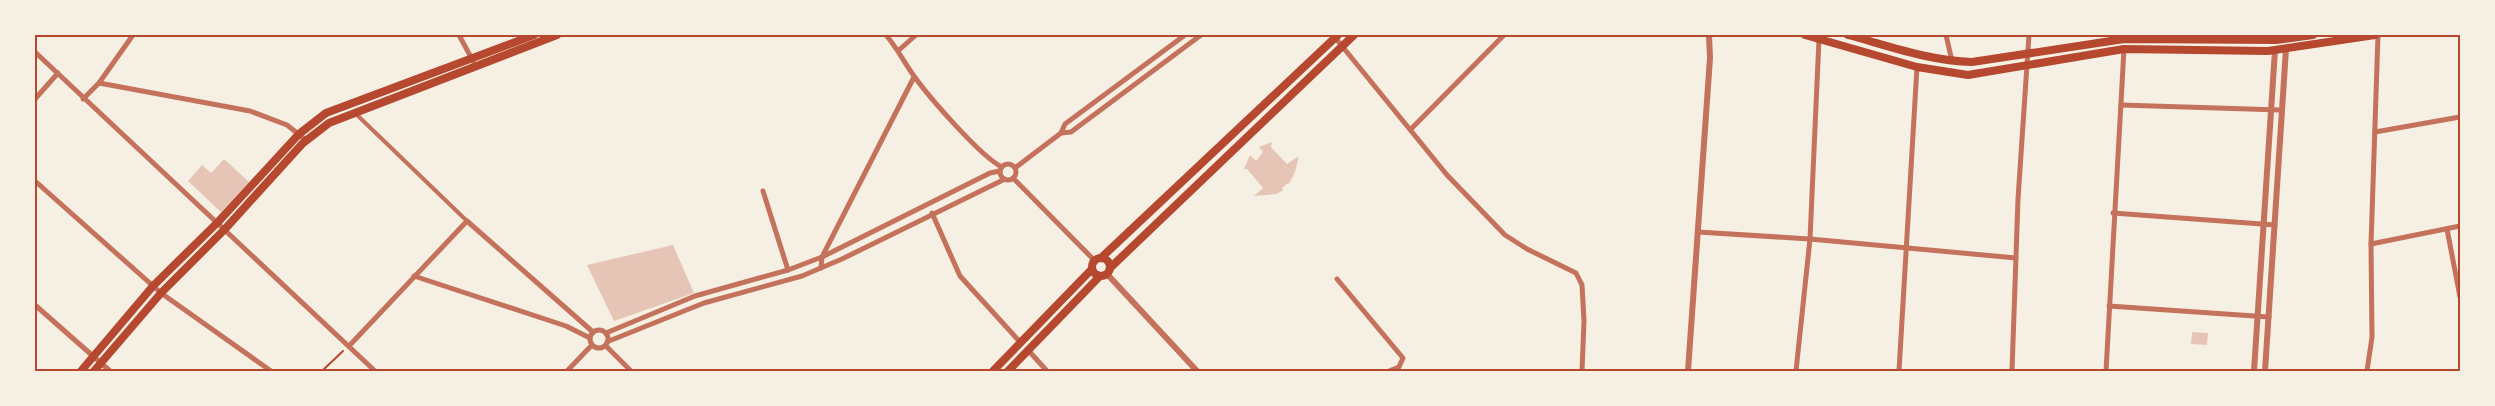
<svg xmlns="http://www.w3.org/2000/svg" width="2495" height="406" viewBox="0 0 2495 406" font-family="'Work Sans',sans-serif">
<style>
.building{fill:#e6c5b7}
.lines{fill:none;stroke-linecap:round;stroke-linejoin:round}
.path{stroke:#b5482f;stroke-width:2}
.pedestrian{stroke:#c5725c;stroke-width:4}
.minor{stroke:#c5725c;stroke-width:5}
.tertiary{stroke:#c5725c;stroke-width:6}
.primary{stroke:#b5482f;stroke-width:8}
.neatline{fill:none;stroke:#b5482f;stroke-width:2}
</style>
<rect width="100%" height="100%" fill="#f6efe4"/>
<g class="building">
<polygon points="1272,142 1271,147 1287,164 1299,156 1295,172 1289,184 1288,183 1282,188 1283,190 1277,194 1254,196 1263,188 1247,169 1244,169 1250,155 1256,161 1263,152 1259,147"/>
<polygon points="224,159 249,182 221,212 188,181 202,165 211,173"/>
<polygon points="673,245 694,293 614,321 587,265"/>
<polygon points="2192,332 2208,333 2207,345 2191,344"/>
</g>
<g class="lines">
<polyline class="path" points="322,371 343,351"/>
<polyline class="pedestrian" points="355,113 467,221"/>
<g class="minor">
<polyline points="459,35 473,61"/>
<path d="M886,35C897,48 904,62 914,76C929,97 981,157 1002,167"/>
<polyline points="1333,35 1447,175 1505,235 1527,249 1576,273 1582,285 1584,321 1582,371"/>
<polyline points="1946,35 1952,61"/>
<polyline points="899,50 916,35"/>
<polyline points="35,52 375,371"/>
<polyline points="99,83 250,111 287,125 306,140"/>
<polyline points="35,99 58,73"/>
<polyline points="83,99 99,83 133,35"/>
<polyline points="2121,105 2280,110"/>
<polyline points="1411,129 1504,35"/>
<polyline points="2375,132 2460,117"/>
<polyline points="1061,133 1071,132 1201,35"/>
<circle cx="1008" cy="172" r="8"/>
<polyline points="1015,168 1061,133 1065,124 1185,35"/>
<polyline points="1013,178 1094,260"/>
<polyline points="35,181 161,293 271,371"/>
<polyline points="763,191 788,270"/>
<polyline points="932,213 960,276 1020,342"/>
<polyline points="2113,213 2275,225"/>
<polyline points="2447,229 2460,297"/>
<polyline points="1698,232 1810,239 2016,258"/>
<polyline points="2371,244 2460,226"/>
<polyline points="821,268 822,257 914,77"/>
<polyline points="414,276 566,326 590,338"/>
<polyline points="1337,279 1403,358 1399,367 1389,371"/>
<polyline points="35,305 110,371"/>
<polyline points="2109,306 2269,317"/>
<circle cx="599" cy="339" r="9"/>
<polyline points="606,333 695,296 788,270 822,257 990,173 1000,171"/>
<polyline points="609,341 704,303 802,276 842,259 1005,179"/>
<polyline points="349,346 467,221 593,332"/>
<polyline points="606,346 631,371"/>
<polyline points="1028,350 1047,371"/>
<polyline points="567,371 592,345"/>
<polyline points="1796,371 1810,239 1819,39"/>
<polyline points="1899,371 1917,67"/>
<polyline points="2012,371 2018,199 2029,35"/>
<polyline points="2106,371 2124,49"/>
<polyline points="2367,371 2372,337 2371,244 2378,35"/>
</g>
<g class="tertiary">
<polyline points="1107,274 1197,371"/>
<polyline points="1688,371 1710,58 1709,35"/>
<polyline points="2254,371 2275,50"/>
<polyline points="2265,371 2286,49"/>
</g>
<g class="primary">
<polyline points="1805,35 1917,67 1968,75 2124,49 2268,51 2375,35"/>
<path d="M1848,35C1889,46 1930,61 1972,62L2124,39L2276,40L2313,35"/>
<circle cx="1101" cy="267" r="9"/>
<polyline points="1101,258 1338,35"/>
<polyline points="1110,268 1354,35"/>
<polyline points="81,371 153,286 218,222 299,134 326,113 534,35"/>
<polyline points="94,371 161,293 225,229 303,143 329,123 557,35"/>
<polyline points="993,371 1092,269"/>
<polyline points="1008,371 1100,276"/>
</g>
</g>
<rect width="2495" height="406" fill="none" stroke="#f6efe4" stroke-width="72"/>
<rect x="36" y="36" width="2423" height="334" class="neatline"/>
</svg>
